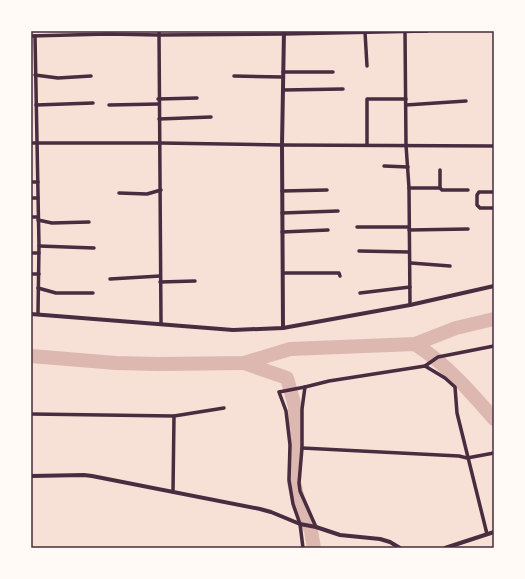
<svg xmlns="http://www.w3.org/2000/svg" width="525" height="579" viewBox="0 0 525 579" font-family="'Archivo Narrow',sans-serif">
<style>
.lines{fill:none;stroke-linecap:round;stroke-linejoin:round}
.river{stroke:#dcb8b0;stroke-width:14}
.minor{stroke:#4a2c40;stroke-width:3.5}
.tertiary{stroke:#4a2c40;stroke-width:4}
.neatline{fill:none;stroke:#4a2c40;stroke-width:1.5}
</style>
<rect width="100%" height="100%" fill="#f7e1d7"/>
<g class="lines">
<g class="river">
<path d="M415,344C446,364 470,391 494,419"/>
<polyline points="31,356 116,363 158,364 244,363 290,349 415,344 456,328 494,319"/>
<polyline points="244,363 287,378 295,407 296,438 294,482 297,496 311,531 314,548"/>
</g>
<g class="minor">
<polyline points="159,31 161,323"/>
<polyline points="405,31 406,145 409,188 410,305"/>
<polyline points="365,32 367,66"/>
<polyline points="31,36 108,34 159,35 284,34 427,31"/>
<polyline points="35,36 39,246 38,314"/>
<polyline points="283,72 333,72"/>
<polyline points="35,75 58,78 91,76"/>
<polyline points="234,76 283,77"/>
<polyline points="283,90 343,89"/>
<polyline points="158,99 197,98"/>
<polyline points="36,105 93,103"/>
<polyline points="109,105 159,104"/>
<polyline points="406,105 466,101"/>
<polyline points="159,119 211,117"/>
<polyline points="31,143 160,143 282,145 494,146"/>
<polyline points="367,145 367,99 406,99"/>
<polyline points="384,166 408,167"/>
<polyline points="440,170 440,188 442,190 468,190"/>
<polyline points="31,182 38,182"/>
<polyline points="409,188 440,188"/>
<polyline points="282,191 327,190"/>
<polyline points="494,192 479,192 477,195 477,205 480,208 494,208"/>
<polyline points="119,193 147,194 161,190"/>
<polyline points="31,198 38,198"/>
<polyline points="282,213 338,211"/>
<polyline points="31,217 38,217"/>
<polyline points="38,220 52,223 89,222"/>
<polyline points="357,227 409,227"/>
<polyline points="409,230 468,229"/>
<polyline points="282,232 328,230"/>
<polyline points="39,246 94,248"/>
<polyline points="359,251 409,252"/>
<polyline points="31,253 39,253"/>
<polyline points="411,263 450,266"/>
<polyline points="283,273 339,273 340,276"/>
<polyline points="31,274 39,274"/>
<polyline points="110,279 160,276"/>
<polyline points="160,282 195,281"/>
<polyline points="38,288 56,293 93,293"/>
<polyline points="360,293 410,287"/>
<polyline points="425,366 438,357 494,346"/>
<polyline points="31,414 174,416 224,408"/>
<polyline points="302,448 459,456 467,458 494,453"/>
<polyline points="173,492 174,416"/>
<polyline points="316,527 300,491 299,483 302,448 302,409 305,387 329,381 425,366 445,378 455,387 457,413 487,534"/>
<polyline points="303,548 300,524 293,504 289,480 290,445 286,411 279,392 305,387"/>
</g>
<g class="tertiary">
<polyline points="31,314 233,330 283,328 410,305 494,286"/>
<polyline points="283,328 282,145 284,31"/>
<polyline points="31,476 84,475 92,476 260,509 271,512 300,524 316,527 340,535 380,539 390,542 400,548"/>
<polyline points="445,548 494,532"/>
</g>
</g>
<rect width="525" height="579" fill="none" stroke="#fffaf5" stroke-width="64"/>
<rect x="32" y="32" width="461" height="515" class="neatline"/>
</svg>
